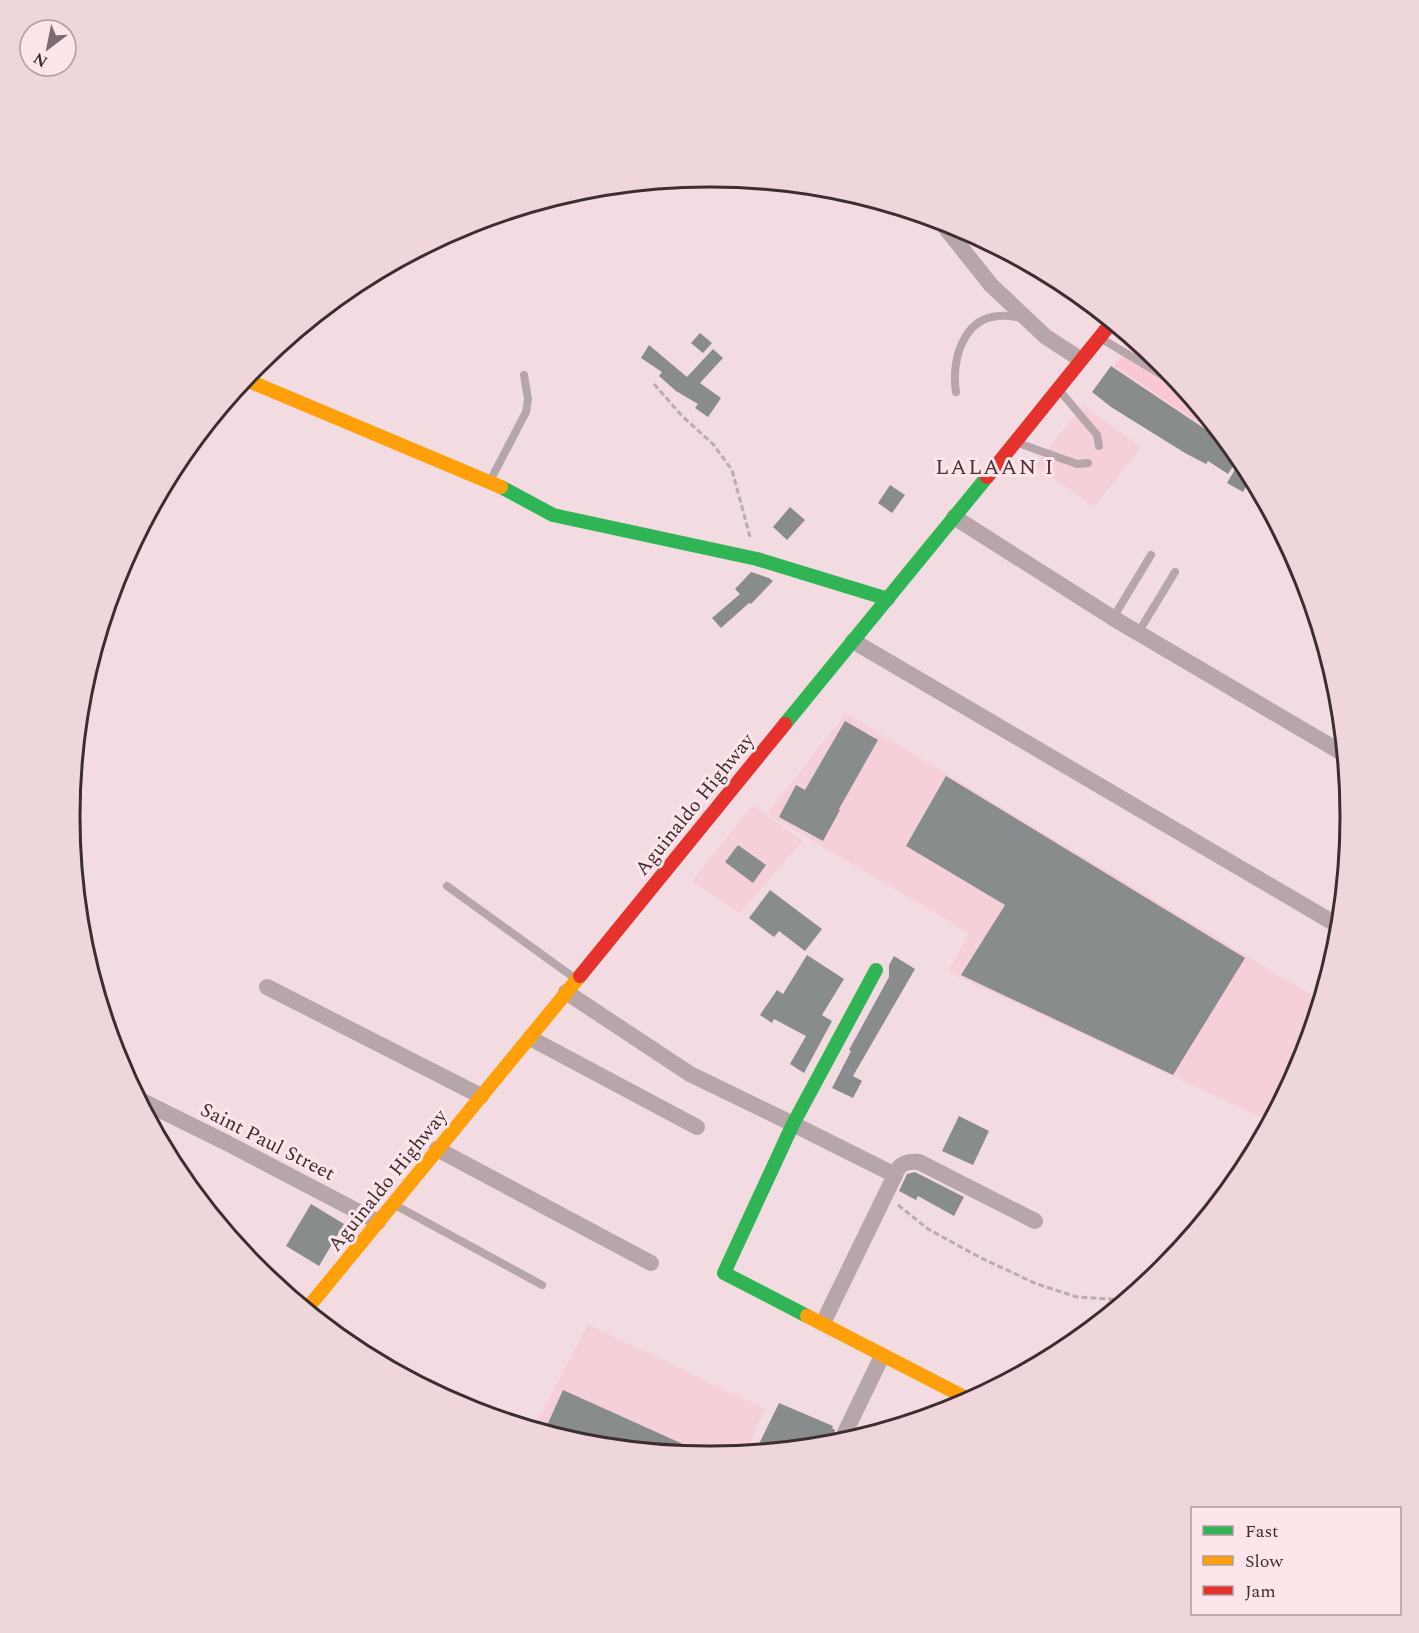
<svg xmlns="http://www.w3.org/2000/svg" width="1419" height="1633" viewBox="0 0 1419 1633" font-family="Spectral,serif">
<style>
.built{fill:#f5d0d8}
.green{fill:#f9c8d4}
.building{fill:#898c8c}
.lines{fill:none;stroke-linecap:round;stroke-linejoin:round}
.path{stroke:#baacaf;stroke-width:3;stroke-dasharray:6 3;stroke-linecap:butt}
.lane{stroke:#b6a6aa;stroke-width:8}
.street{stroke:#b6a6aa;stroke-width:16}
.fast{stroke:#30b455;stroke-width:14}
.slow{stroke:#ff9f0a;stroke-width:14}
.jam{stroke:#e5322d;stroke-width:14}
.labels{text-anchor:middle;stroke-width:6;stroke-linejoin:round;paint-order:stroke}
.street-label{font-size:20px;fill:#3d2d30;stroke:#fee5ea}
.quarter-label{font-size:22px;letter-spacing:1.5px;fill:#52323a;stroke:#fee5ea}
.rim{fill:none;stroke:#3d2d30;stroke-width:3}
</style>
<rect width="100%" height="100%" fill="#f3dce1"/>
<g class="built">
<polygon points="1083,405 1141,447 1095,507 1035,466"/>
<polygon points="846,713 1320,1000 1301,1062 1269,1121 948,972 969,933 767,814"/>
<polygon points="753,805 803,841 740,913 692,881"/>
<polygon points="588,1324 765,1409 746,1453 709,1457 584,1445 533,1429"/>
</g>
<polygon class="green" points="1135,341 1163,364 1227,442 1114,366"/>
<g class="building">
<polygon points="700,333 712,343 703,353 691,343"/>
<polygon points="649,345 687,377 713,349 723,358 700,383 721,398 708,417 695,408 698,404 676,391 659,376 662,372 641,358"/>
<polygon points="1111,366 1223,441 1222,444 1235,452 1239,457 1228,474 1208,461 1206,464 1185,453 1111,407 1092,392"/>
<polygon points="1237,466 1249,473 1251,478 1243,492 1227,483"/>
<polygon points="890,485 905,495 892,513 878,503"/>
<polygon points="790,507 805,520 787,540 773,527"/>
<polygon points="751,572 769,578 773,581 751,604 749,603 721,628 712,618 740,594 735,589"/>
<polygon points="845,721 878,740 839,809 840,810 823,841 779,817 796,785 805,790"/>
<polygon points="946,776 1245,958 1173,1075 961,975 1005,905 906,846"/>
<polygon points="738,845 766,865 753,883 725,862"/>
<polygon points="770,890 822,929 805,951 779,931 774,937 749,918"/>
<polygon points="807,955 844,979 822,1015 832,1021 804,1073 790,1064 806,1036 774,1019 772,1023 760,1015 777,990 783,994"/>
<polygon points="894,956 915,969 853,1076 862,1081 853,1098 832,1088 851,1051 849,1050 889,977 889,965"/>
<polygon points="959,1116 989,1131 973,1165 942,1151"/>
<polygon points="915,1172 964,1197 954,1216 918,1196 916,1200 899,1191 907,1174"/>
<polygon points="311,1204 344,1224 319,1266 286,1246"/>
<polygon points="563,1390 705,1454 704,1456 584,1445 544,1432"/>
<polygon points="779,1403 833,1426 832,1428 835,1430 830,1445 765,1452 757,1448"/>
</g>
<g class="lines">
<g class="path">
<polyline points="654,384 682,416 713,444 732,470 750,537"/>
<polyline points="898,1205 928,1229 981,1258 1037,1284 1077,1297 1125,1300"/>
</g>
<g class="lane">
<polyline points="1102,339 1182,387"/>
<polyline points="1060,391 1097,435 1099,446"/>
<path d="M956,392C951,363 962,318 999,316C1007,315 1015,317 1023,318"/>
<polyline points="1018,443 1077,464 1088,463"/>
<polyline points="490,481 526,412 528,399 524,375"/>
<polyline points="1113,618 1151,555"/>
<polyline points="1138,633 1175,572"/>
<polyline points="447,886 573,977"/>
<polyline points="395,1205 542,1285"/>
</g>
<g class="street">
<polyline points="940,221 991,285 1046,337 1080,359"/>
<polyline points="954,517 1113,618 1344,754"/>
<polyline points="853,641 1339,926"/>
<polyline points="267,987 481,1096"/>
<polyline points="566,992 690,1074 793,1124 895,1175 823,1323"/>
<polyline points="530,1038 697,1127"/>
<polyline points="138,1099 227,1143 378,1222"/>
<polyline points="437,1149 651,1263"/>
<path d="M895,1175C899,1163 907,1161 919,1162L1035,1221"/>
<polyline points="840,1443 882,1356"/>
</g>
<g class="fast">
<polyline points="501,487 553,515 757,559 888,599"/>
<polyline points="785,724 987,477"/>
<polyline points="807,1316 724,1273 793,1124 876,970"/>
</g>
<g class="slow">
<polyline points="244,379 501,487"/>
<polyline points="306,1310 580,976"/>
<polyline points="807,1316 970,1400"/>
</g>
<g class="jam">
<polyline points="987,477 1112,322"/>
<polyline points="580,976 785,724"/>
</g>
</g>
<g class="labels">
<g class="street-label">
<text transform="translate(694 804) rotate(-51)" y="7">Aguinaldo Highway</text>
<text transform="translate(268 1141) rotate(27)" y="7">Saint Paul Street</text>
<text transform="translate(387 1180) rotate(-51)" y="7">Aguinaldo Highway</text>
</g>
<g class="quarter-label">
<text x="995" y="474">LALAAN I</text>
</g>
</g>
<path d="M0 0H1419V1633H0ZM709 187H711A629 629 0 0 1 1340 816V817A629 629 0 0 1 711 1446H709A629 629 0 0 1 80 817V816A629 629 0 0 1 709 187Z" fill="#efd6db" fill-rule="evenodd"/>
<path class="rim" d="M709 187H711A629 629 0 0 1 1340 816V817A629 629 0 0 1 711 1446H709A629 629 0 0 1 80 817V816A629 629 0 0 1 709 187Z"/>
<rect x="1191" y="1507" width="210" height="108" fill="#fee5ea" stroke="#b19ba0" stroke-width="1.5"/>
<rect x="1203" y="1526" width="30" height="9" fill="#30b455" stroke="#b19ba0" stroke-width="1.5"/>
<text x="1245" y="1537" font-size="18" fill="#3d2d30">Fast</text>
<rect x="1203" y="1556" width="30" height="9" fill="#ff9f0a" stroke="#b19ba0" stroke-width="1.5"/>
<text x="1245" y="1567" font-size="18" fill="#3d2d30">Slow</text>
<rect x="1203" y="1586" width="30" height="9" fill="#e5322d" stroke="#b19ba0" stroke-width="1.5"/>
<text x="1245" y="1597" font-size="18" fill="#3d2d30">Jam</text>
<g transform="translate(48 48) rotate(212)"><circle r="28" fill="#fee5ea" stroke="#b19ba0" stroke-width="1.5"/>
<path d="M0-4.5L10 22L0 15L-10 22Z" fill="#7d6a6e"/>
<text y="-9" font-size="16" font-weight="bold" text-anchor="middle" fill="#3d2d30">N</text>
</g>
</svg>
